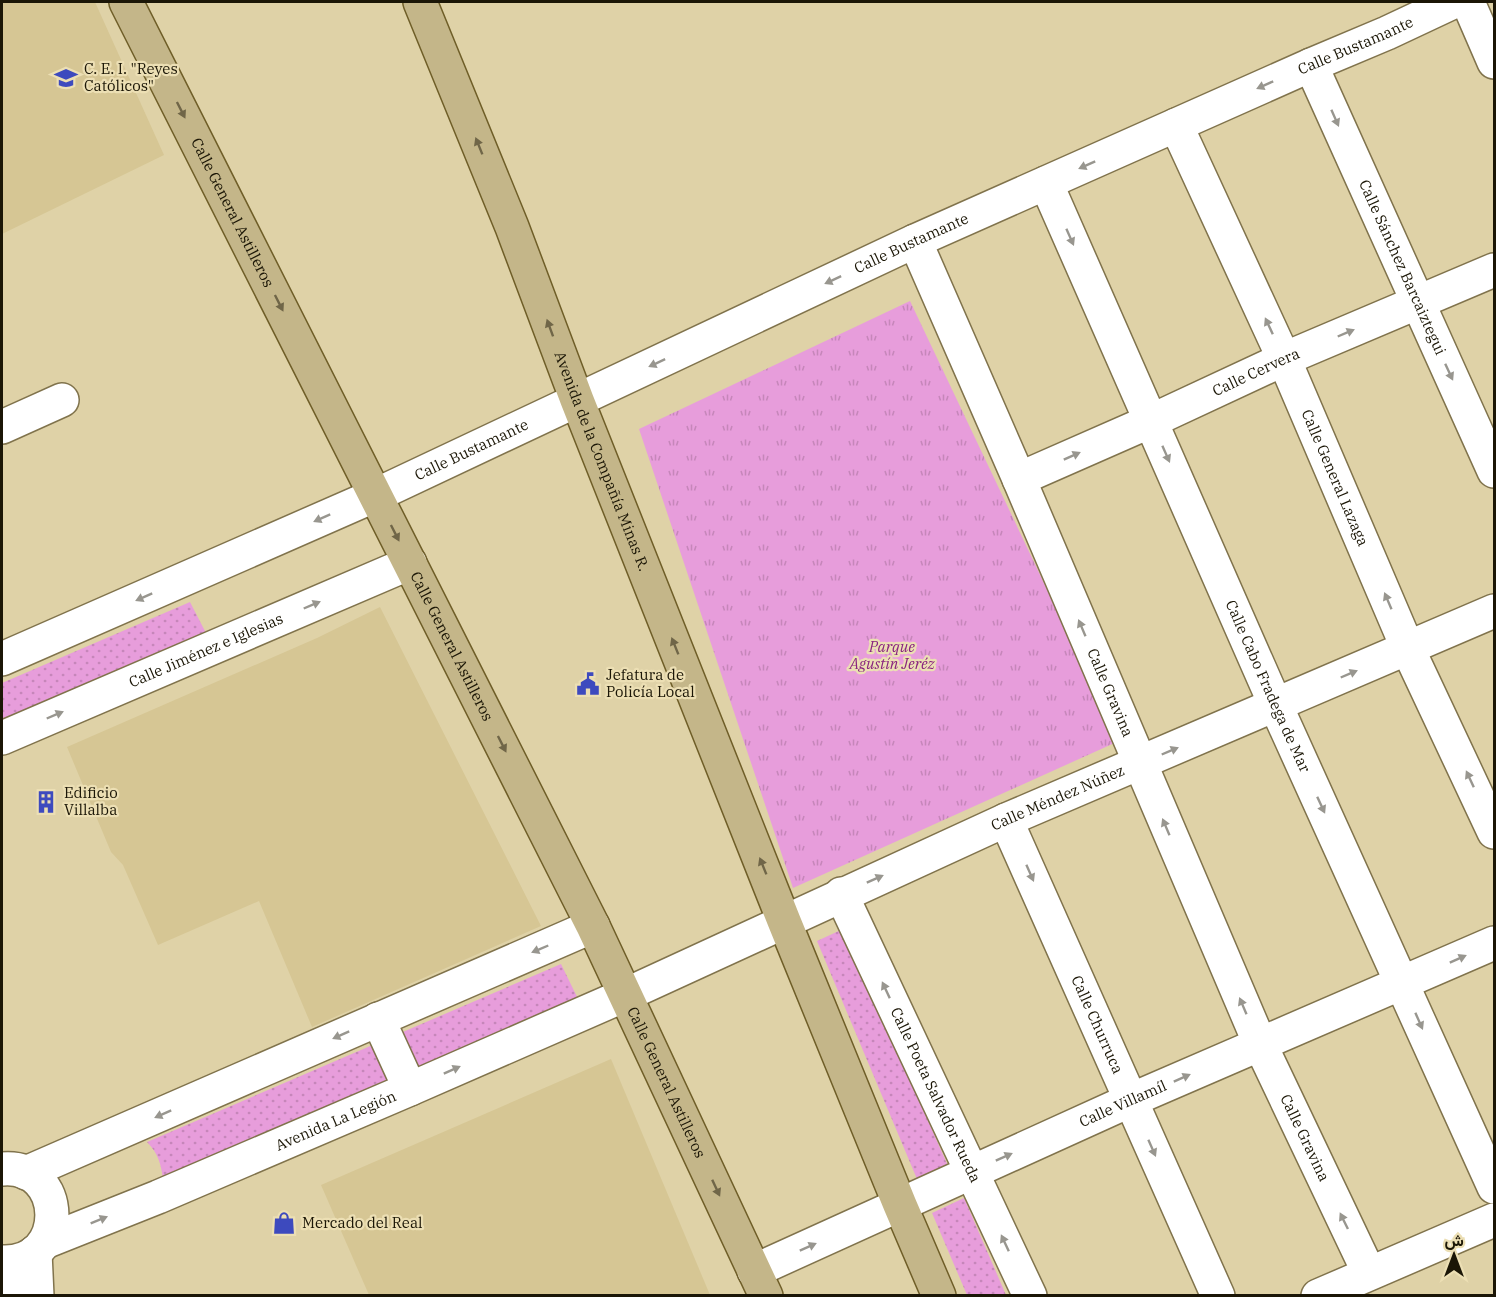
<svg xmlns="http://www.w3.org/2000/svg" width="1496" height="1297" viewBox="0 0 1496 1297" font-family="'IBM Plex Serif',Vazirmatn,serif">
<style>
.built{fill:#d6c694}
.grass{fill:url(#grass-dots)}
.park{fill:url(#park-tufts)}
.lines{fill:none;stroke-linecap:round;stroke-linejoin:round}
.minor-casing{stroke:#80734c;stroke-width:36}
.tertiary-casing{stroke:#80734c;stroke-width:36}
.primary-casing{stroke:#6f5e28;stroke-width:36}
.minor{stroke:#fff;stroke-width:33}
.tertiary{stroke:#fff;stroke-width:33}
.primary{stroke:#c4b689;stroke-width:33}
.oneway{fill:#98968f}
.oneway2{fill:#706648}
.labels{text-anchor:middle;stroke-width:4.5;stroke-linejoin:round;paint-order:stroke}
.street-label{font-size:15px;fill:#1b1606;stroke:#ecdfb4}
.poi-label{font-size:15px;fill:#1b1606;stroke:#ecdfb4;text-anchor:start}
.park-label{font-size:15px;font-style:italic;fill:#89237f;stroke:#ecdfb4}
</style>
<defs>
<pattern id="grass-dots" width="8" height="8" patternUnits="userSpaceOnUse" patternTransform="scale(1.5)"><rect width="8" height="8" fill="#e79ddb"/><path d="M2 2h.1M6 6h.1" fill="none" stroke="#c686ba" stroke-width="1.8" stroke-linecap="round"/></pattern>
<pattern id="park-tufts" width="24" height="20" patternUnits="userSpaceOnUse" patternTransform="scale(1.5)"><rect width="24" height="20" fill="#e79ddb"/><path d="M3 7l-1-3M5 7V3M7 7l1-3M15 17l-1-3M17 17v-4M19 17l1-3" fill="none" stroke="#c686ba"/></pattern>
</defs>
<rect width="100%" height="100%" fill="#dfd2a7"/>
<g class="built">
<polygon points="2,2 95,2 164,155 2,234"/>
<polygon points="380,607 541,926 312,1027 259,901 158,945 123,865 111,852 67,747 317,638"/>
<polygon points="611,1059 710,1295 369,1295 321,1185"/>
</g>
<g class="grass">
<polygon points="190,602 207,635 2,723 2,683"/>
<polygon points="843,929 948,1166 917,1179 817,941"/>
<path d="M561,964L581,1005L163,1179C161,1164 158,1153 147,1142Z"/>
<polygon points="964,1198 1006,1295 967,1295 932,1213"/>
</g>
<polygon class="park" points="910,301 1119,741 793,888 639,429"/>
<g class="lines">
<g class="minor-casing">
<g id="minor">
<polyline points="1468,2 1494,62"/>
<path id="s1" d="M1311,65L1494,471"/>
<path id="s2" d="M1176,125L1284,359L1408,649L1494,832"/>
<path id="s3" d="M1046,183L1276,706L1494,1187"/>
<path id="s4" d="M915,241L1019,479L1260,1044L1369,1273"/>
<polyline points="2,427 62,400"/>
<path id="s5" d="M1019,479L1151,421L1284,359L1494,270"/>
<path id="s6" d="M2,659L376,495L915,241L1311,65L1387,33L1453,2"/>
<path id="s7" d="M2,738L410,563"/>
<path id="s8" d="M1006,820L1218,1296"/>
<path id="s9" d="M841,894L1030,1296"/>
<path id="s10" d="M754,1271L1131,1100L1494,943"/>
<polyline points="1318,1296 1494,1220"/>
</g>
</g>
<g class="tertiary-casing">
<g id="tertiary">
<polyline points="378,1019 410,1089"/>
<path d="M2,1169C67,1163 70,1265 2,1262"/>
<polyline points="26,1173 593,926"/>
<path id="s11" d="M45,1242L158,1197L410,1089L625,995L1006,820L1494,611"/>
<polyline points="35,1252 37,1296"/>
<polyline points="2,1272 12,1296"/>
</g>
</g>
<g class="primary-casing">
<g id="primary">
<path id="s12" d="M126,2L593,926L766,1296"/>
<path id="s13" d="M420,2L512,227L577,400L784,921L900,1205L939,1296"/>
</g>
</g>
<use href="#minor" class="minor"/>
<use href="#tertiary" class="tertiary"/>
<use href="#primary" class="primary"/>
</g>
<defs><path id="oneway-solid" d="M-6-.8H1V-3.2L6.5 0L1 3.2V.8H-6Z" transform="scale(1.5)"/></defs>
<g class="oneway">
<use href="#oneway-solid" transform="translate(1265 85) rotate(156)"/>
<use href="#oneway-solid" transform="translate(1335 118) rotate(66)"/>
<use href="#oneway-solid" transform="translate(1087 165) rotate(156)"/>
<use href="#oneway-solid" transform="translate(1070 237) rotate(66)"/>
<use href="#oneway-solid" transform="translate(833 280) rotate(155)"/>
<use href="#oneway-solid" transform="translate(1269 326) rotate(-115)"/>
<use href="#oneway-solid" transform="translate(1346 333) rotate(-23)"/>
<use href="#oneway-solid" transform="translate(657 363) rotate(155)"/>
<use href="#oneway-solid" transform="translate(1449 372) rotate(65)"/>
<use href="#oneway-solid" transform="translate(1166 454) rotate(66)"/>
<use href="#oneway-solid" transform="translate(1072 456) rotate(-24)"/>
<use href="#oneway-solid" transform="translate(322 518) rotate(156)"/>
<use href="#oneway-solid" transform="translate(144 597) rotate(156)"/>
<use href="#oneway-solid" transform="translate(1388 601) rotate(-113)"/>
<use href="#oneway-solid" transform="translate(312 605) rotate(-23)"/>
<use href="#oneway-solid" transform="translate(1082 628) rotate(-113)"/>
<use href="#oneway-solid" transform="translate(1349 674) rotate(-23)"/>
<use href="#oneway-solid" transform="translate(55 715) rotate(-23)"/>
<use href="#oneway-solid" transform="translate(1170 751) rotate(-23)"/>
<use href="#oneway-solid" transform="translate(1470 779) rotate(-115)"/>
<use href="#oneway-solid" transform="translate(1321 805) rotate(65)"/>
<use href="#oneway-solid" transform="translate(1166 827) rotate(-113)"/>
<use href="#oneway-solid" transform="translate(1030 873) rotate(66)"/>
<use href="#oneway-solid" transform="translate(875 879) rotate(-24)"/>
<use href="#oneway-solid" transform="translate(540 949) rotate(157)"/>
<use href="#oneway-solid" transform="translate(1458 959) rotate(-24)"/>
<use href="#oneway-solid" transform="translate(886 990) rotate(-115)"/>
<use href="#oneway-solid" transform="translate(1243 1006) rotate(-113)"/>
<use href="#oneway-solid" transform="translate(1419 1021) rotate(66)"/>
<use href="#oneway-solid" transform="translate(341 1035) rotate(156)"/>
<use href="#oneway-solid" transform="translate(452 1070) rotate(-24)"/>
<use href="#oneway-solid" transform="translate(1182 1078) rotate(-24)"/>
<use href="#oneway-solid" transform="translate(163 1114) rotate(156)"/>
<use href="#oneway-solid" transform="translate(1152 1148) rotate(66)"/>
<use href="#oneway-solid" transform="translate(1004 1157) rotate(-24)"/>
<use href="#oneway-solid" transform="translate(99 1220) rotate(-22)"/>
<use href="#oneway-solid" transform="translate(1344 1221) rotate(-116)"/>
<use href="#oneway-solid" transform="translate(1005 1243) rotate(-115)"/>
<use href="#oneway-solid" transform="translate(808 1247) rotate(-24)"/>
</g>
<g class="oneway2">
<use href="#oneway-solid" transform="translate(181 110) rotate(63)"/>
<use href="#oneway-solid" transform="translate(479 146) rotate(-112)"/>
<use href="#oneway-solid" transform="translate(279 303) rotate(63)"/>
<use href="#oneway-solid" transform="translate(550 328) rotate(-110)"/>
<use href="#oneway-solid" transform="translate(395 533) rotate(63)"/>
<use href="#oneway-solid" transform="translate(675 646) rotate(-112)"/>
<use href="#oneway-solid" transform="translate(502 744) rotate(63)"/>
<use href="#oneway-solid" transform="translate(763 866) rotate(-112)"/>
<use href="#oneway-solid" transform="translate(716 1188) rotate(65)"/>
</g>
<defs>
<g id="school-bare" transform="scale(1.8)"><path d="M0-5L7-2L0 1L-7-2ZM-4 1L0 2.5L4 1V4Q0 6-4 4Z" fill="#3d4abe" stroke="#ecdfb4" stroke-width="2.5" paint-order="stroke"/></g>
<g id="civic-bare" transform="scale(1.8)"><path d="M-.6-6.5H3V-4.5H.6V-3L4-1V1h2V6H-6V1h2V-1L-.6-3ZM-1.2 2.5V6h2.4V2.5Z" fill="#3d4abe" stroke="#ecdfb4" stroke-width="2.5" paint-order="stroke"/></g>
<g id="building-bare" transform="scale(1.8)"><path d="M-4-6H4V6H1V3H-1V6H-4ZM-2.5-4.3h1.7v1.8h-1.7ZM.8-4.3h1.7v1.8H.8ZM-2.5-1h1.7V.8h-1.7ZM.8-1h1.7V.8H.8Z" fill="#3d4abe" stroke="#ecdfb4" stroke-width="2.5" paint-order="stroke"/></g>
<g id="shop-bare" transform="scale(1.8)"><path d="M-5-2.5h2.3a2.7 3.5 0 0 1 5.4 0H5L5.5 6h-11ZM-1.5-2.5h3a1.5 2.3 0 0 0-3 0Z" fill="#3d4abe" stroke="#ecdfb4" stroke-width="2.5" paint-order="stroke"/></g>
</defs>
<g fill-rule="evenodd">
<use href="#school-bare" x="66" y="78"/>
<use href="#civic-bare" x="588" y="684"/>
<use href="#building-bare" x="46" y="802"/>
<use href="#shop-bare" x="284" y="1223"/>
</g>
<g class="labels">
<g class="street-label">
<text dy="5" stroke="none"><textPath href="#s6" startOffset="1486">Calle Bustamante</textPath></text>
<text dy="5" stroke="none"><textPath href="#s12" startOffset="236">Calle General Astilleros</textPath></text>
<text dy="5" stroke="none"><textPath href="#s6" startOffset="1000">Calle Bustamante</textPath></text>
<text dy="5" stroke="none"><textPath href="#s1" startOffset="222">Calle Sánchez Barcaiztegui</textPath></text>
<text dy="5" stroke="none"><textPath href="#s5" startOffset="260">Calle Cervera</textPath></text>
<text dy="5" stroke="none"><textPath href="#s6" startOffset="514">Calle Bustamante</textPath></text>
<text dy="5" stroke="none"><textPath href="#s13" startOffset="494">Avenida de la Compañía Minas R.</textPath></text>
<text dy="5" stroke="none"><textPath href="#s2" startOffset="387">Calle General Lazaga</textPath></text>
<text dy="5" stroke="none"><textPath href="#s12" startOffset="722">Calle General Astilleros</textPath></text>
<text dy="5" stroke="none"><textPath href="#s7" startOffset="222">Calle Jiménez e Iglesias</textPath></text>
<text dy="5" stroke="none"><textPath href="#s3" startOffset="550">Calle Cabo Fradega de Mar</textPath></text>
<text dy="5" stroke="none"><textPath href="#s4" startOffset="492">Calle Gravina</textPath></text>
<text dy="5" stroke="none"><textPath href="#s11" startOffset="1106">Calle Méndez Núñez</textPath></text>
<text dy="5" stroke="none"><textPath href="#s8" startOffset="224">Calle Churruca</textPath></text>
<text dy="5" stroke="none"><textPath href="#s12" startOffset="1208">Calle General Astilleros</textPath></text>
<text dy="5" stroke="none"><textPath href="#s9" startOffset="222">Calle Poeta Salvador Rueda</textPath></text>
<text dy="5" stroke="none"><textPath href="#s10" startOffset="405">Calle Villamíl</textPath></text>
<text dy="5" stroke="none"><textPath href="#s11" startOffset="315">Avenida La Legión</textPath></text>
<text dy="5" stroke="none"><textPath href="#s4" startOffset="978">Calle Gravina</textPath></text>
</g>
<g class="poi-label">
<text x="84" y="74">C. E. I. "Reyes<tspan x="84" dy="17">Católicos"</tspan></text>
<text x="606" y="680">Jefatura de<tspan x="606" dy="17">Policía Local</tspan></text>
<text x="64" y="798">Edificio<tspan x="64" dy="17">Villalba</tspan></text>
<text x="302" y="1228">Mercado del Real</text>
</g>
<g class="park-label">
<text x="892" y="652">Parque<tspan x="892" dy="17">Agustín Jeréz</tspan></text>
</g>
</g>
<rect width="1496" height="1297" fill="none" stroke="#1b1606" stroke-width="6"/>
<g transform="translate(1454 1255)" stroke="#ecdfb4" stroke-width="4.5" paint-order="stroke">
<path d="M0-4.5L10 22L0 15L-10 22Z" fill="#1b1606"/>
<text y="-9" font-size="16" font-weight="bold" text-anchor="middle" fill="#1b1606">ش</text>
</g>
</svg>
